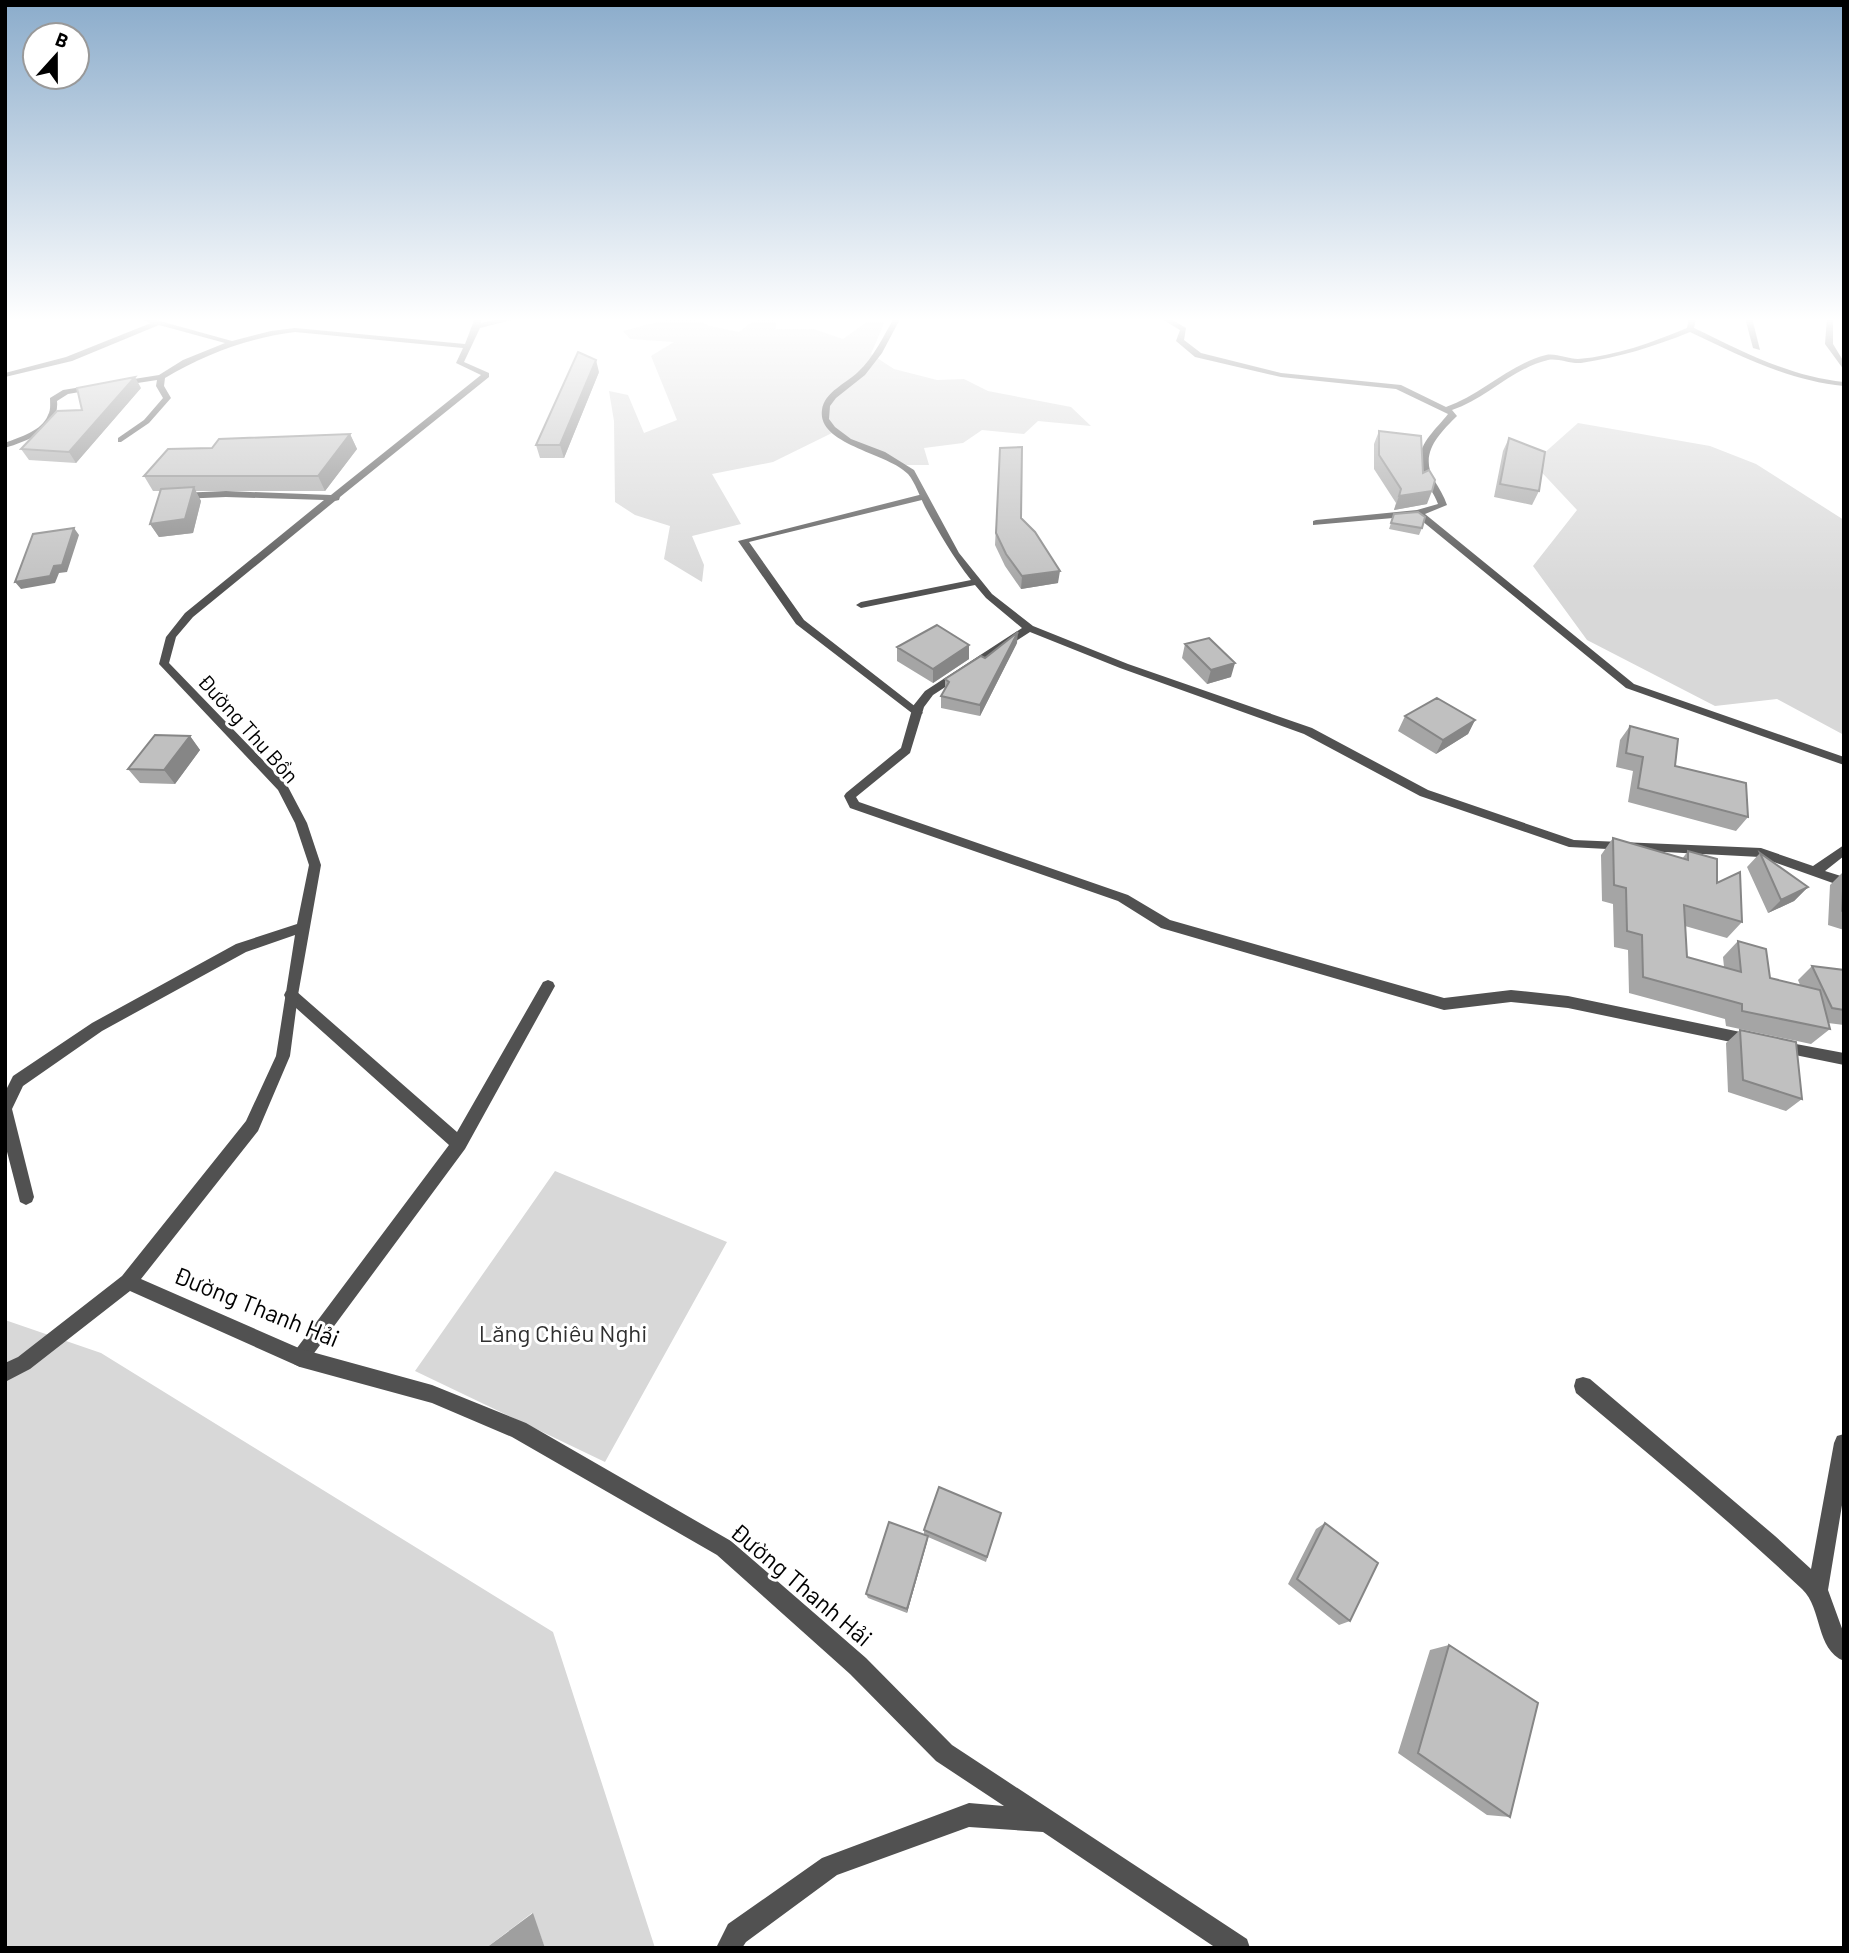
<svg xmlns="http://www.w3.org/2000/svg" width="1849" height="1953" font-family="Barlow,sans-serif">
	<rect width="100%" height="100%" fill="#fff"/>
	<path fill="#d8d8d8" d="M672,318H695L709,326L739,332L757,318H776V329H814L843,339L868,321H885L871,354L894,369L937,380L964,379L988,391L1071,407L1091,426L1038,421L1024,434L982,430L963,443L924,448L929,465H899L832,433L773,462L712,474L741,524L692,536L704,565L702,582L664,559L670,526L635,515L615,502L614,421L609,391L628,395L644,433L677,420L651,356L674,342L630,339L623,331Z
		M1578,423L1710,446L1756,464L1844,520V735L1777,699L1715,706L1587,640L1533,566L1577,510L1533,463Z
		M555,1171L727,1242L605,1462L415,1371Z
		M5,1320L101,1353L553,1632L655,1948H545L532,1913L486,1948H5Z"/>
	<path fill="#9f9f9f" d="M533,1913L545,1948H486Z"/>
	<g fill="none" stroke-linecap="round" stroke-linejoin="round">
		<path fill="#515151" fill-rule="evenodd" d="M5,318H10L5,321Z
			M1745,318H1752L1760,350L1753,348Z
			M923,494L927,497L926,499L749,542L804,620L921,711L923,713L917,717L796,624L738,541Z
			M548,980L553,982L555,986L465,1149L306,1364L300,1367L294,1364L291,1358L294,1352L449,1145L286,999L284,995L286,991H296L457,1132L543,982Z"/>
		<path fill="#515151" fill-rule="evenodd" d="M137,318H149L232,341L271,331L295,328L465,344L475,318H481V323L504,318H519L480,328L464,362L489,373V377L340,497L339,500L335,501L193,617L176,637L169,663L287,785L307,823L321,865L298,995L290,1056L258,1131L141,1279L301,1349L432,1385L526,1423L731,1541L866,1658L952,1745L1247,1939L1250,1948H1216L1043,1832L969,1827L837,1875L746,1942L742,1948H716L728,1924L822,1858L969,1803L1004,1806L936,1761L850,1674L717,1555L512,1437L432,1403L300,1367L130,1291L30,1369L5,1382V1363L18,1357L122,1276L246,1121L276,1056L295,935L246,952L102,1031L23,1086L12,1109L34,1197L32,1202L26,1205L20,1202L5,1144V1092L13,1076L92,1023L236,944L297,924L309,865L295,823L278,790L159,664L166,637L185,613L324,500L226,497L180,499L176,496L180,493L226,491L331,495L481,375L456,363L463,348L295,332C248,338 205,354 165,378L164,386L171,398L149,423L121,442H118V438L144,420L163,398L156,386L157,380L118,386L114,384L115,382L159,375L183,360L225,343L159,325L72,361L5,377V373L66,357L151,323Z
			M894,318L900,319L882,353L865,375L836,398L830,406L829,419L835,427L851,439L885,452L914,470L959,553L992,594L1033,626L1128,664L1312,728L1428,790L1574,840L1761,848L1813,866L1844,845V856L1825,871L1844,877V887L1760,857L1569,847L1420,796L1304,734L1120,668L1030,632L933,695L924,707L910,753L856,797L859,802L1128,895L1170,920L1444,998L1511,990L1568,996L1750,1034L1755,1036L1757,1040L1755,1044L1750,1046L1568,1008L1511,1002L1444,1010L1161,928L1118,901L850,808L844,796L846,793L901,748L913,706L925,691L1022,628L986,598L975,585L861,608L856,605L861,602L971,580C953,557 939,533 925,507C920,497 915,482 908,474C889,453 817,445 822,410C824,392 847,383 858,372C874,357 883,337 894,318Z
			M1160,318H1169L1186,328L1184,340L1201,353L1281,373L1401,385L1446,407C1481,395 1510,364 1546,355C1556,353 1568,359 1578,359C1616,356 1653,342 1687,328L1689,318H1696L1694,328C1742,351 1790,377 1844,382V386C1788,381 1739,355 1690,332C1653,347 1620,357 1581,363C1570,364 1558,358 1548,360C1513,368 1486,399 1452,410L1457,416C1439,434 1419,453 1434,480C1439,488 1444,496 1447,505L1425,514L1634,684L1844,757V765L1626,688L1416,516L1313,525V521L1316,520L1417,510L1438,504C1434,493 1426,484 1422,473C1412,448 1435,431 1448,414L1396,389L1281,377L1195,357L1176,341L1180,330Z
			M1827,318H1833V344L1844,362V370L1825,344Z
			M94,385L98,387L97,389L68,394L57,401C60,429 28,441 5,448V443C20,437 42,431 48,415C51,410 50,404 50,398L63,390Z
			M1780,1041L1844,1053V1065L1775,1051L1773,1047L1775,1043Z
			M1583,1377L1590,1379L1775,1536L1811,1569L1834,1443L1837,1436L1844,1434V1493L1828,1590L1844,1634V1661C1815,1649 1823,1609 1802,1589C1730,1521 1652,1457 1576,1393L1574,1386L1576,1379Z"/>
	</g>
	<path fill="#a5a5a5" d="M599,372L564,458H540L536,445Z
		M141,388L76,463L29,460L21,449L82,410Z
		M1379,431L1423,473L1427,504L1394,510L1396,503L1374,469V444Z
		M350,434L357,449L325,491H195L201,501L193,533L159,537L150,524L161,491H153L144,476L212,448Z
		M1509,438L1539,491L1532,505L1494,497L1503,451Z
		M1000,448L1021,518L1058,583L1021,589L1005,566L995,545Z
		M1394,514L1422,528L1419,535L1389,529Z
		M1017,643L980,716L941,708V696L945,690V679Z
		M1185,644L1231,677L1207,684L1182,658Z
		M897,647L969,659L933,683L897,661Z
		M1405,716L1475,720L1468,734L1436,754L1398,731Z
		M1630,726L1675,766L1748,817L1736,831L1628,802L1633,771L1616,767L1620,740Z
		M190,736L200,750L175,784L140,783L128,769Z
		M1613,838L1682,859L1688,851L1717,883L1742,922L1727,938L1685,926L1687,957L1724,967L1723,957L1738,941L1770,978L1800,985L1798,980L1812,966L1844,970V1025L1828,1023L1830,1029L1811,1044L1726,1026L1725,1019L1629,993L1628,950L1614,947L1613,904L1602,901L1601,855Z
		M1760,853L1808,887L1794,901L1768,913L1747,867Z
		M1844,871V930L1828,925L1830,885Z
		M1740,1030L1802,1099L1786,1111L1728,1092L1726,1043Z
		M1001,1513L986,1562L928,1537L927,1542L907,1613L868,1598L866,1594L924,1535V1530Z
		M1325,1523L1350,1621L1339,1625L1288,1584L1316,1529Z
		M1449,1645L1510,1817L1487,1815L1398,1753L1430,1650Z"/>
	<path fill="#868686" d="M596,360L599,372L564,458L560,445Z
		M135,377L141,388L76,463L69,452Z
		M350,434L357,449L325,491L318,476Z
		M194,487L201,501L193,533L159,537L150,524Z
		M1432,491L1427,504L1394,510L1399,496Z
		M74,528L79,535L67,572L59,573L55,583L21,589L15,582L54,566Z
		M1060,571L1058,583L1021,589L1022,576Z
		M1018,632L1017,643L980,716V705Z
		M969,645V659L933,683V669Z
		M1235,663L1231,677L1207,684L1211,670Z
		M1475,720L1468,734L1436,754L1443,740Z
		M190,736L200,750L175,784L164,770Z
		M1808,887L1794,901L1768,913L1781,900Z
		M928,1536L927,1542L907,1613V1609Z"/>
	<path fill="#c0c0c0" stroke="#868686" stroke-width="2" d="M578,352L596,360L560,445H536Z
		M135,377L69,452L21,449L57,411L82,410L77,388Z
		M1379,431L1421,436L1423,473L1429,470L1435,480L1432,491L1399,496L1401,489L1379,455Z
		M350,434L318,476H144L168,449L212,448L219,439Z
		M1509,438L1545,452L1539,491L1500,484Z
		M1022,447L1021,518L1035,532L1060,571L1022,576L1006,554L996,533L1000,448Z
		M194,487L185,519L150,524L161,489Z
		M1418,512L1425,517L1422,528L1391,523L1394,514Z
		M74,528L62,565L54,566L50,576L15,582L33,534Z
		M937,625L969,645L933,669L897,647Z
		M1018,632L980,705L941,696L949,682L945,679L981,656L985,658Z
		M1209,638L1235,663L1211,670L1185,644Z
		M1437,698L1475,720L1443,740L1405,716Z
		M1630,726L1678,739L1675,766L1746,783L1748,817L1638,788L1643,757L1626,753Z
		M155,735L190,736L164,770L128,769Z
		M1613,838L1688,860V851L1717,859V883L1740,872L1742,922L1684,905L1687,957L1741,972L1738,941L1766,949L1770,978L1820,990L1830,1029L1742,1011V1004L1643,977L1642,935L1627,931L1626,888L1614,885Z
		M1760,853L1808,887L1781,900Z
		M1844,871V912L1842,911Z
		M1812,966L1844,970V1010L1832,1008Z
		M1740,1030L1796,1042L1802,1099L1743,1080Z
		M939,1487L1001,1513L987,1557L924,1530Z
		M889,1522L928,1536L907,1609L866,1594Z
		M1325,1523L1378,1563L1350,1621L1297,1579Z
		M1449,1645L1538,1703L1510,1817L1418,1753Z"/>
	<linearGradient id="sky" x2="0" y2="1"><stop stop-color="#8baccb"/><stop offset="0.54" stop-color="#fff"/><stop offset="1" stop-color="#fff" stop-opacity="0"/></linearGradient>
	<rect width="1849" height="592" fill="url(#sky)"/>
	<g text-anchor="middle" dominant-baseline="central" stroke-width="6" stroke-linejoin="round" paint-order="stroke">
		<g font-size="21" fill="#000" stroke="#fff">
			<text transform="translate(249 728) rotate(48)">Đường Thu Bồn</text>
		</g>
		<g font-size="24" fill="#000" stroke="#fff">
			<text transform="translate(257 1306) rotate(22)">Đường Thanh Hải</text>
			<text transform="translate(802 1584) rotate(40)">Đường Thanh Hải</text>
		</g>
		<g font-size="24" fill="#2f2f2f" stroke="#fff">
			<text x="563" y="1332">Lăng Chiêu Nghi</text>
		</g>
	</g>
	<rect width="1849" height="1953" fill="none" stroke="#000000" stroke-width="14"/>
	<g transform="translate(56 56) rotate(21)"><circle r="33" fill="#ffffff" stroke="#999999" stroke-width="2"/>
	<path d="M0-5L12 26L0 18L-12 26Z" fill="#000000"/>
	<text y="-10" font-size="19" font-weight="bold" text-anchor="middle" fill="#000000">B</text>
	</g>
</svg>
